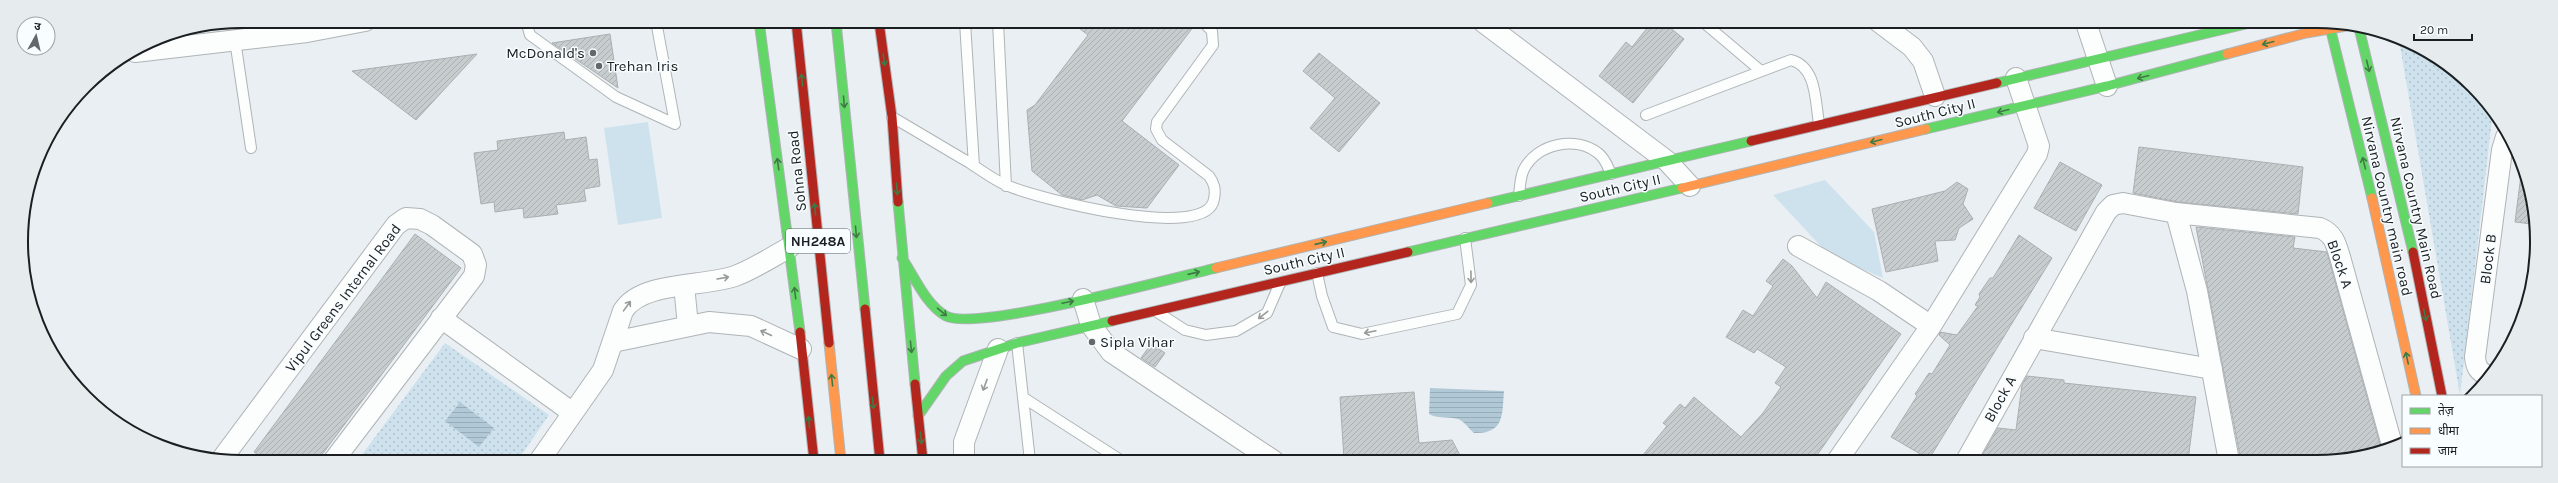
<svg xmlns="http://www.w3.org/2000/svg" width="2558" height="483" font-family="Karla,'Noto Sans Devanagari',sans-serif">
	<defs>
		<pattern id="park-dots" width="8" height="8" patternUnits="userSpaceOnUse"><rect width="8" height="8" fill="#cee2ee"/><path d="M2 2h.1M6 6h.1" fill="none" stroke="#b0c1cc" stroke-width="1.8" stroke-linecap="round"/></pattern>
		<pattern id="water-rules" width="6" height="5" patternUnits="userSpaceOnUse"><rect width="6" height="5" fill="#b1c9d7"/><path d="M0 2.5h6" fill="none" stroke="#98acb8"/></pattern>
		<pattern id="building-hatch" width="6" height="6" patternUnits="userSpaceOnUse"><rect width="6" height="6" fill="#c7cccf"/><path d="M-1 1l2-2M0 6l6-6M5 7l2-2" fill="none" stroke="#aaafb1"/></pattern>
	</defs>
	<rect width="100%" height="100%" fill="#e9eff3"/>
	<path fill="url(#park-dots)" d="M2408,44L2427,50L2493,111L2460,395L2400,46Z
		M445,343L549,415L518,460H358Z"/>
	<path fill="#cee2ee" d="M648,122L662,218L618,225L604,128Z
		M1825,180L1874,232L1883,278L1829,255L1773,195Z"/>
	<path fill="url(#water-rules)" d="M1430,388L1504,391C1502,414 1505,434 1474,433C1469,429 1464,421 1458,419C1448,416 1437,419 1429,414Z
		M460,402L494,428L479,447L445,421Z"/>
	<path fill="url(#building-hatch)" stroke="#aaafb2" d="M1071,22H1197L1122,121L1179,165L1147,208L1116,206L1097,195L1082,200L1062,195L1032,171L1027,110L1035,105L1088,35Z
		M1652,22H1663L1684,39L1633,103L1599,76L1626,42L1632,47Z
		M610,34L618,88L552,43Z
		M1319,53L1380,103L1339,152L1310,128L1335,98L1303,71Z
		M477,54L416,120L352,71Z
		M564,132L565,140L586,137L589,160L597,159L600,186L584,189L586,201L556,205L558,214L524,218L523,208L495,212L494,202L481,204L474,153L498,150L497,141Z
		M2139,147L2303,167L2298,214L2178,202L2133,193Z
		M2060,162L2102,185L2076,231L2034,208Z
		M2521,175H2525L2529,184L2532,224L2515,222Z
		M1957,182L1968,189L1963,204L1973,219L1959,228L1955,240L1935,241L1938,261L1886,272L1872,209L1945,191Z
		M2196,227L2295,237L2293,248L2327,252L2381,448L2331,462L2241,461Z
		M415,234L461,268L318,460H266L254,452Z
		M2019,235L2052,258L1929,459L1891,437L1917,396L1915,394L1929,373L1932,374L1950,345L1939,335L1940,332L1957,335L1978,306L1975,305L1980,297L1979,294L1990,278H1993Z
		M1783,259L1792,266L1817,298L1826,282L1901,334L1813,461H1638L1667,426L1663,423L1680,404L1685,408L1694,397L1741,437L1763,413L1781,387L1775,383L1786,367L1757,349L1754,353L1726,337L1743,310L1753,316L1773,286L1766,281Z
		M1151,344L1165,353L1155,367L1141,358Z
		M2027,376L2064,380V383L2196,397L2188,461H1982L1983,454L1998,428L2016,430L2022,385Z
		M1414,392L1419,443L1452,440L1463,461L1344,459L1340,397Z"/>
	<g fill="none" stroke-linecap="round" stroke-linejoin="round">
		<defs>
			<path id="lane" d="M298,21L307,32
				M526,21L530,35L616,97L675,124L656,21
				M965,22L974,166
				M998,22L1006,186
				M1703,22L1761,71
				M235,40L251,148
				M1646,115L1791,60C1817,67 1815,101 1819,123
				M892,117C918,132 944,148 970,163C982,171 994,180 1006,185C1035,198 1208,243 1214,199C1216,189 1214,183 1209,176L1162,140L1156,129L1157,122L1213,45L1212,31L1203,22
				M1519,196C1520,187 1520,177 1524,169C1538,143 1576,136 1598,153C1605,158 1608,167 1611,174
				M1317,273L1322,296L1333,327L1362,334L1457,314L1471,285L1465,238
				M1157,312L1185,330L1206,335L1236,331L1267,313L1280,283
				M1017,343L1030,461
				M1024,398L1122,461"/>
			<path id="street" d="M1483,22L1667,161L1690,186
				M1879,22L1912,47L1923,61L1935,96
				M2086,23L2107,86
				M135,52L307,32L365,21
				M2176,213L2197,291L2229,461
				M1798,246L1879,291L1931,326L2037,154L2039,146L2016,78
				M684,285L688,326
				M1083,299L1091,325L1111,352L1274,461
				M441,318L573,413
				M2034,338L2212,369
				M613,342L709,322L751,326L801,349
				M2488,376C2478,371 2476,367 2475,357L2502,150L2506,137
				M221,460L396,225L406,218L420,219L432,225L472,254L476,265L474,276L334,460
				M540,460L603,370L623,311C641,281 704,287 735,276C754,269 772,257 790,247
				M964,461V442L998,349
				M1837,461L1931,326
				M1966,461L2106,212L2113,205L2123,203L2176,213L2320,228C2334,234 2336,244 2340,257L2392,445"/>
			<path id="fast" d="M759,21L800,332
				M836,22L865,309
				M2329,23L2372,198
				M2359,28L2413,252
				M1997,83L2250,23
				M1926,129L2107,86L2227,54
				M898,202L915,384
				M1488,203L1751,141
				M1408,252L1682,188
				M902,258C914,276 926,305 946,316C975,332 1173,278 1216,268
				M918,416L946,376L963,361L1017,343L1112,321"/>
			<path id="slow" d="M2227,54L2306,33L2352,25
				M1682,188L1926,129
				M2372,198L2416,396
				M1216,268L1488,203
				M829,343L841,461"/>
			<path id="jam" d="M796,21L829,343
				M879,22L892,117L898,202
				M1751,141L1997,83
				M2413,252L2442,396
				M865,309L880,461
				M1112,321L1408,252
				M800,332L814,461
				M915,384L923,461"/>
		</defs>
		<use href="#lane" stroke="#afb4b6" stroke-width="12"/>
		<use href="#street" stroke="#afb4b6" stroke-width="22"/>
		<use href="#fast" stroke="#afb4b6" stroke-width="11"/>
		<use href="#slow" stroke="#afb4b6" stroke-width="11"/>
		<use href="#jam" stroke="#afb4b6" stroke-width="11"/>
		<use href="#lane" stroke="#fcfdfd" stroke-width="10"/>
		<use href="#street" stroke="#fcfdfd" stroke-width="20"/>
		<use href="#fast" stroke="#63d668" stroke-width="9"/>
		<use href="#slow" stroke="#ff974d" stroke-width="9"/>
		<use href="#jam" stroke="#b3261e" stroke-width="9"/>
	</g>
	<defs><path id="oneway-shaft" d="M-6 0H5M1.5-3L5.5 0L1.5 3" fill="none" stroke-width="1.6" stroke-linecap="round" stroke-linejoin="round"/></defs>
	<g stroke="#3f7a44">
		<use href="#oneway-shaft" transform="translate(2268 43) rotate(165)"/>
		<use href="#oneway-shaft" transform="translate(884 60) rotate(82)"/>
		<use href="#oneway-shaft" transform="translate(2368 66) rotate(76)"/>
		<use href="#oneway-shaft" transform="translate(2143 77) rotate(165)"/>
		<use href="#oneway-shaft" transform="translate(802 80) rotate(-96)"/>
		<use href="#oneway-shaft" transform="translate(844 102) rotate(85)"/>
		<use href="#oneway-shaft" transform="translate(2003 111) rotate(166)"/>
		<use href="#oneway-shaft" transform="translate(1876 141) rotate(166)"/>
		<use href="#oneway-shaft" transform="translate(2364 163) rotate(-104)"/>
		<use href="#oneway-shaft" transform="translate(778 164) rotate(-98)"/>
		<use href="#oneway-shaft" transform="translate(897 189) rotate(86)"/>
		<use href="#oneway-shaft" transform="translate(815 209) rotate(-96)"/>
		<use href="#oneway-shaft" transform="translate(856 232) rotate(85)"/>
		<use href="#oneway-shaft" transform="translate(1321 243) rotate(-13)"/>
		<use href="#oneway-shaft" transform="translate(1194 273) rotate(-13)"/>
		<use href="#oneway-shaft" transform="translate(795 293) rotate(-97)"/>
		<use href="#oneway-shaft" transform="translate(1068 302) rotate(-12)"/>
		<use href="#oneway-shaft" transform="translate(942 312) rotate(40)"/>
		<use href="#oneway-shaft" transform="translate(2425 315) rotate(78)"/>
		<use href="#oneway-shaft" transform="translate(911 347) rotate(84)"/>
		<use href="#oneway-shaft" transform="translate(2407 358) rotate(-102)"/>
		<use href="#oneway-shaft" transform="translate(832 380) rotate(-96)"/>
		<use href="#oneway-shaft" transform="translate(873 403) rotate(83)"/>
		<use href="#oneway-shaft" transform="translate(809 422) rotate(-96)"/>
		<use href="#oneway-shaft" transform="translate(921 438) rotate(84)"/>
	</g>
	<g stroke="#97999a">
		<use href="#oneway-shaft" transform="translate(1471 277) rotate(89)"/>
		<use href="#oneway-shaft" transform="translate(723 278) rotate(-10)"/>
		<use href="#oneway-shaft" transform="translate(627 306) rotate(-54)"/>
		<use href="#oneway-shaft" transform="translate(1263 315) rotate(142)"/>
		<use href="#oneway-shaft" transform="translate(1370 332) rotate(168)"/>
		<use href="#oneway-shaft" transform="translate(766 333) rotate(-156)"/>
		<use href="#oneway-shaft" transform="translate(985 385) rotate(110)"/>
	</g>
	<g fill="#63686a" stroke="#f8fdff" stroke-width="1.5">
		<circle cx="593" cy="53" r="4"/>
		<circle cx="599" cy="66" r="4"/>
		<circle cx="1092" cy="342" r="4"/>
	</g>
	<g text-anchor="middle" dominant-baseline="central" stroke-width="3" stroke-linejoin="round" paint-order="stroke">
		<rect fill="#f8fdff" stroke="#5d6264" stroke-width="1" x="786" y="229" width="64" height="24" rx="3"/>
		<g font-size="14" font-weight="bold" fill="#1b1f21">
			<text x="818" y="241">NH248A</text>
		</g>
		<g font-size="15" fill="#1b1f21" stroke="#f8fdff" text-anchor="start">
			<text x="585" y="53" text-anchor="end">McDonald's</text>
			<text x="607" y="66">Trehan Iris</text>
			<text x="1100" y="342">Sipla Vihar</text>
		</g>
		<g font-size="15" fill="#1b1f21" stroke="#f8fdff">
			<text transform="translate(1935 113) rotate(-14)">South City II</text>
			<text transform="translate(797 171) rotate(-96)">Sohna Road</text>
			<text transform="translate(1620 188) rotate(-13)">South City II</text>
			<text transform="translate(2387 206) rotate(77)">Nirvana Country main road</text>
			<text transform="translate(2416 208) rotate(77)">Nirvana Country Main Road</text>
			<text transform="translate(2488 259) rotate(-83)">Block B</text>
			<text transform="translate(1304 261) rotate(-13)">South City II</text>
			<text transform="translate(2340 264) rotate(71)">Block A</text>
			<text transform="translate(343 298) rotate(-53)">Vipul Greens Internal Road</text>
			<text transform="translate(2000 399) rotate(-61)">Block A</text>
		</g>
	</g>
	<path d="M0 0H2558V483H0ZM241 28H2317A213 213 0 0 1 2530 241V242A213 213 0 0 1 2317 455H241A213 213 0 0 1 28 242V241A213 213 0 0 1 241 28Z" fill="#e6ebed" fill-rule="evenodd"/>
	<path fill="none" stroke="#1b1f21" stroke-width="2" d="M241 28H2317A213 213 0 0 1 2530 241V242A213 213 0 0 1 2317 455H241A213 213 0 0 1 28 242V241A213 213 0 0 1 241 28Z"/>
	<rect x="2402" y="395" width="140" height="72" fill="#f8fdff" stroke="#a0a4a6"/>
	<rect x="2410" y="408" width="20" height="6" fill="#63d668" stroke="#a0a4a6"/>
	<text x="2438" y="415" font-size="12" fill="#1b1f21">तेज़</text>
	<rect x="2410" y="428" width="20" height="6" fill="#ff974d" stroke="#a0a4a6"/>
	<text x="2438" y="435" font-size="12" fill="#1b1f21">धीमा</text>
	<rect x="2410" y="448" width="20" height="6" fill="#b3261e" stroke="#a0a4a6"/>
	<text x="2438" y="455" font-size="12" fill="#1b1f21">जाम</text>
	<g transform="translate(36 36) rotate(8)"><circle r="19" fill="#f8fdff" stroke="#a0a4a6"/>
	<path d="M0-3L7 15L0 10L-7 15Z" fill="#63686a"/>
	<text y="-6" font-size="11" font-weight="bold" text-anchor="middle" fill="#1b1f21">उ</text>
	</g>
	<path d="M2414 34v6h58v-6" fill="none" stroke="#1b1f21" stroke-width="2"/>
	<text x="2420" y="34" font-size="12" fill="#1b1f21" stroke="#f8fdff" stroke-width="3" paint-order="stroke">20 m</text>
</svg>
